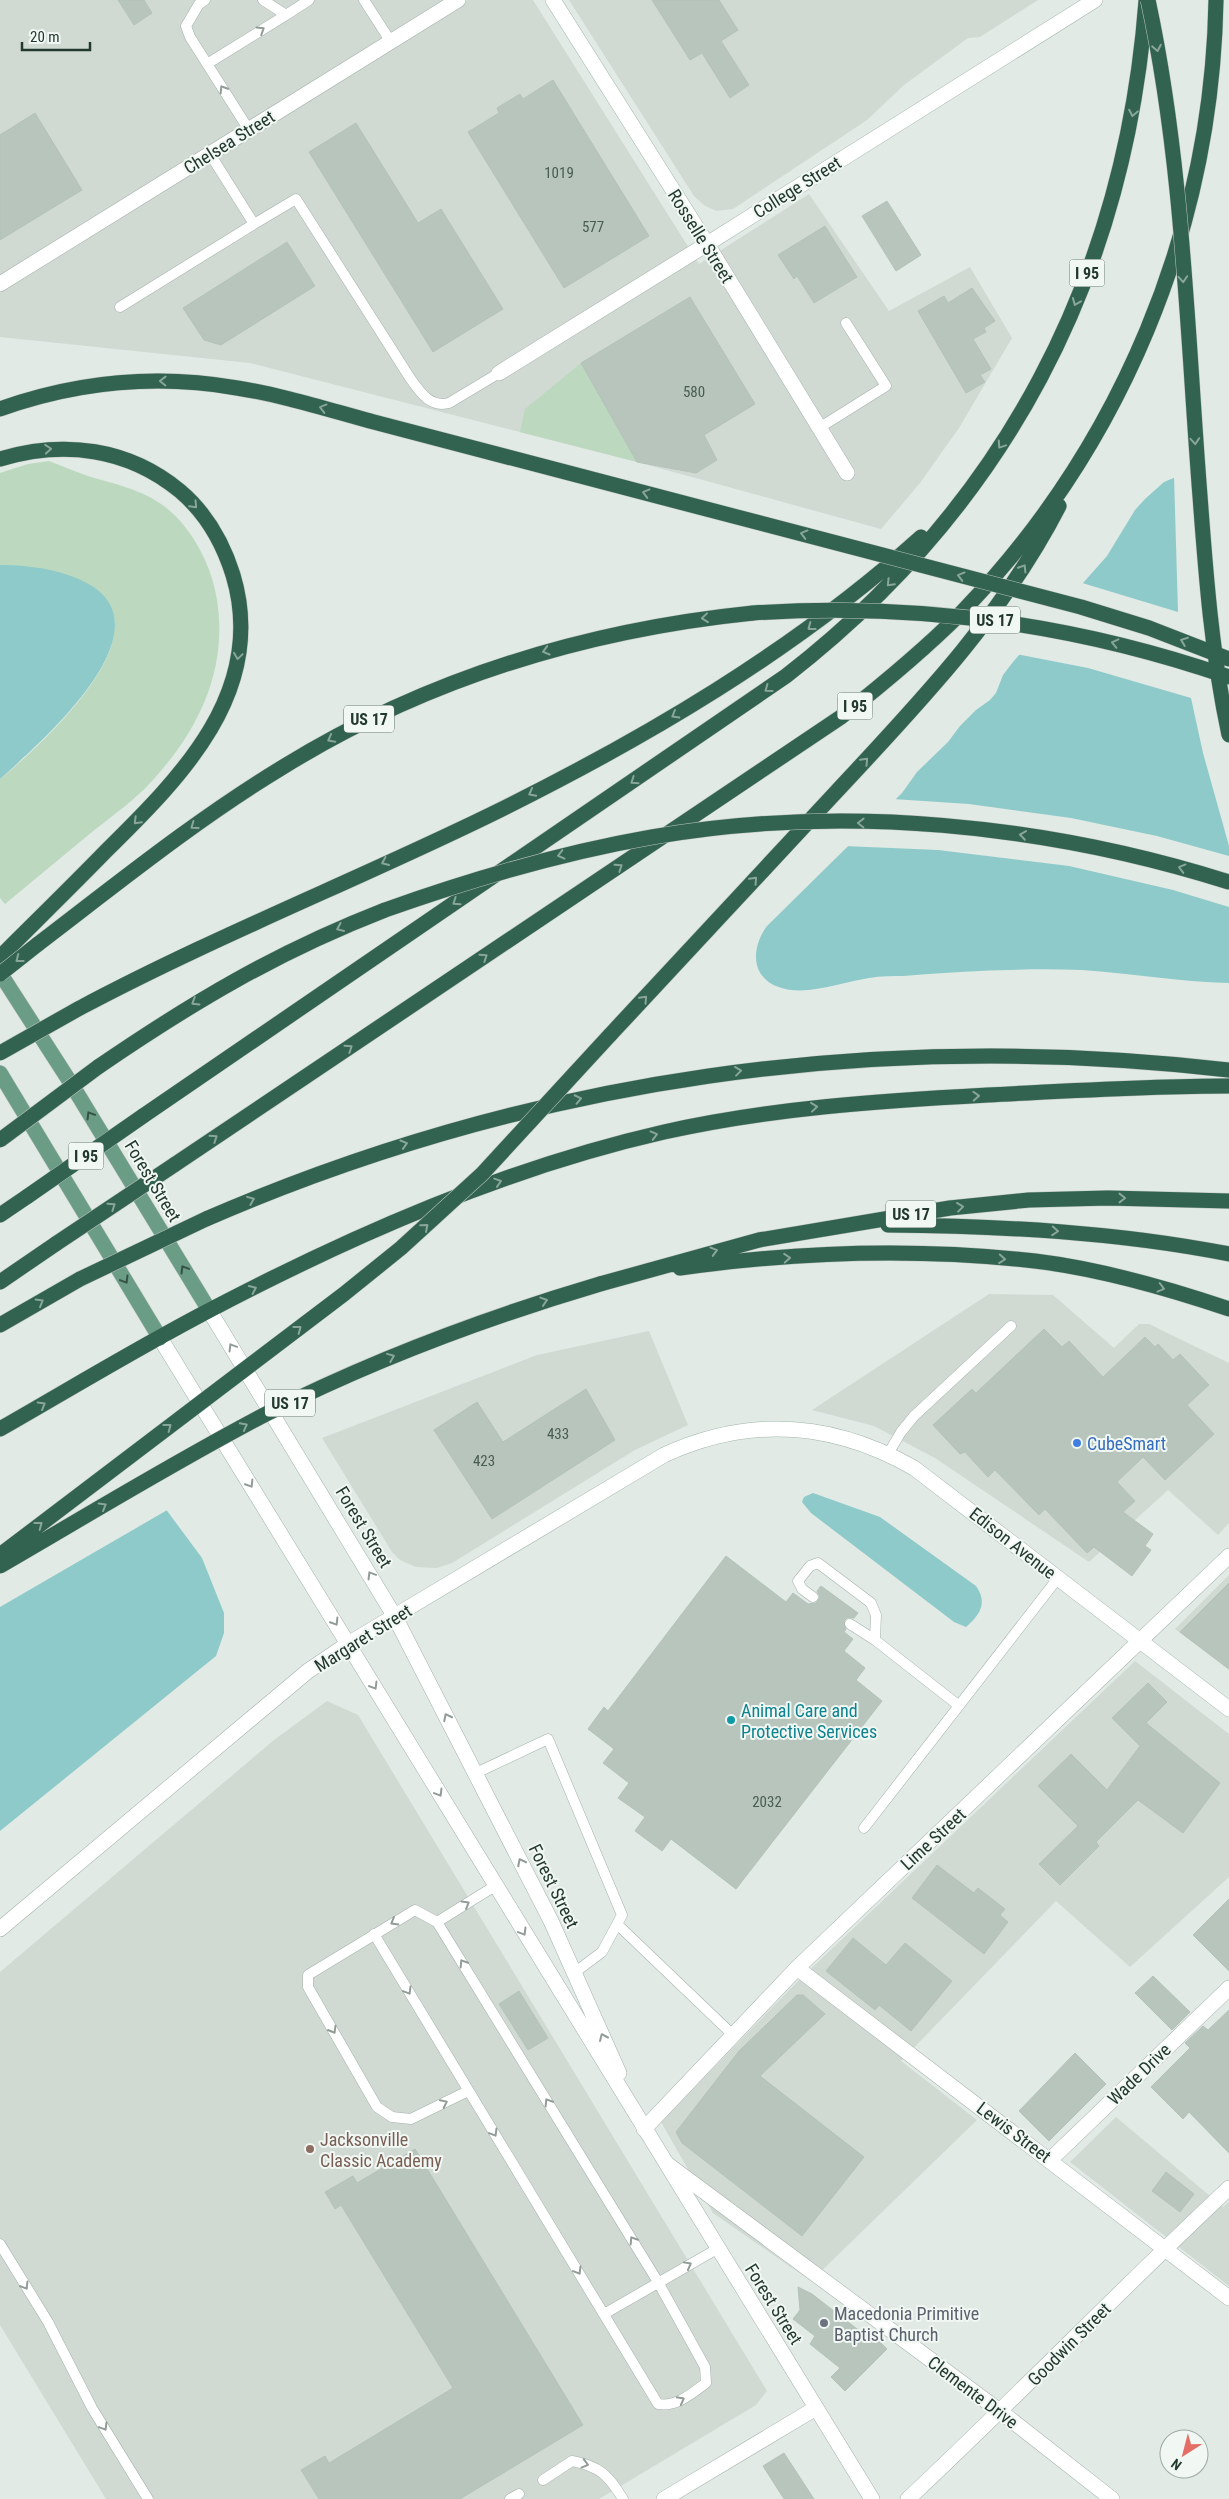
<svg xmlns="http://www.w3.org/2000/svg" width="1229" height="2499" font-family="'Roboto Condensed',sans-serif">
	<rect width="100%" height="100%" fill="#e1eae5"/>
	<path fill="#d0dad3" d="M0,0H533L699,264L809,194L889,311L970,267L1012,338L959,428L920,483L881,529L637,462L250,363L0,337Z
		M569,0H1038L980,37L968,38L904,85L867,120L733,209L717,211L705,206L694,196Z
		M989,1294L1053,1295L1114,1348L1139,1324H1149L1229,1363V1523L1218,1535L1168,1490L1089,1562L935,1458L874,1426L812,1410Z
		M649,1331L688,1425L635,1450L452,1563L437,1568L416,1567L400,1560L392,1552L322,1438L537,1355Z
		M1229,1575V1670L1175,1629Z
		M1135,1661L1229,1734V1877L1130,1967L1056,1901L901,2061L977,2120L811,2281L713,2213L661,2122L798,1981Z
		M327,1701L358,1715L767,2391L756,2405L599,2499H106L0,2325V1972L274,1740Z
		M1116,2117L1223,2207L1229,2202V2286L1070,2162Z"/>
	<path fill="#bcd9bf" d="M581,363L637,462L520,432L525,409Z
		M49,461C62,466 74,471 88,476C114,484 141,489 164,506C192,527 212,566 217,600C228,669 199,730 152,781C135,800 112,816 92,832C63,856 34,880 5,904L0,898V779C36,750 104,685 113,639C114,633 114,626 115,620L8,565H0V473L28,464Z"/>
	<path fill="#8ecac9" d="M1176,477L1229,507V983C1179,982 1131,973 1082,970C1022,968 963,971 903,976C892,976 881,976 869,978C841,982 804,998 776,986C750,975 752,946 767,926L902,793L917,772L948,742L960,726L976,710L990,700L996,693L1003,675L1013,662L1107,556L1135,510L1145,499L1164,482Z
		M0,565C30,565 66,570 92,586C167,634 37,746 0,779Z
		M813,1493L880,1517L976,1586C988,1603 980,1615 966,1627L954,1622L811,1513L802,1502L804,1497Z
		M165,1508L202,1558L224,1613V1633L216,1656L0,1831V1560Z"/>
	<path fill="#e1eae5" d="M1188,474L1202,478L1215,487L1229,502V846L1203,753L1191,698L1088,668L1016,654L1079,582L1178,612L1174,476Z
		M893,799L969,804L1071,818L1157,836L1229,856V907L1173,890L1069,866L938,850L844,846Z
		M120,1490L145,1495L169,1509L0,1607V1557L98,1499Z"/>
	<path fill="#b7c5bd" stroke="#b4c3ba" d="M118,0H144L152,13L134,25Z
		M652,0H719L738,30L721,41L749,85L730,98L702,53L690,60Z
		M553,80L649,236L564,288L468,132L499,113L497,108L520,94L523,99Z
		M35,113L82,190L0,240V135Z
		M356,123L418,223L441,209L503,309L433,352L309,152Z
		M887,201L921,255L896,271L862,216Z
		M825,226L857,277L814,303L797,276L794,279L778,255Z
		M287,242L315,286L221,345L204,340L183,308Z
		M972,288L995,321L984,328L986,332L973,339L991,369L980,375L985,382L966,393L918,311L944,296L948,303Z
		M690,297L755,404L704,435L717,460L696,473L637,462L581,363Z
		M1044,1329L1062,1347L1069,1341L1103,1377L1145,1337L1155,1347L1158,1344L1173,1360L1180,1354L1209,1385L1187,1405L1214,1434L1165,1480L1143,1457L1117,1482L1135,1501L1123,1512L1153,1534L1145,1546L1151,1550L1132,1576L1094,1547L1087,1553L1045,1509L1039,1515L995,1470L988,1477L965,1452L960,1454L933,1425L972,1389L976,1393Z
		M586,1389L615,1440L492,1519L434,1430L477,1402L503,1442Z
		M726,1556L786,1602L793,1593L808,1604L816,1603L820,1597L817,1591L821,1586L858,1613L854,1618H847L844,1621L846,1629L844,1632L853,1639L844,1651L865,1668L856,1680L882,1701L736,1889L671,1839L662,1851L635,1831L645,1817L618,1798L629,1783L603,1763L614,1749L588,1729L604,1707L608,1711Z
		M1229,1583V1669L1180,1632Z
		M1148,1683L1167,1702L1146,1723L1220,1783L1183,1833L1138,1800L1096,1842L1099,1846L1060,1885L1039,1864L1078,1826L1038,1786L1071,1754L1107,1790L1140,1746L1112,1718Z
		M937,1865L974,1893L978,1888L1005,1909L1000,1915L1008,1922L984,1954L912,1898Z
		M1229,1899V1971L1193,1935Z
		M853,1938L886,1965L905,1943L952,1981L911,2031L879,2005L875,2010L826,1971Z
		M1153,1976L1190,2012L1172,2030L1135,1993Z
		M519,1991L548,2038L528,2050L499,2004Z
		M797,1995H803L825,2014L760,2076L864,2157L802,2236L682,2143L676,2132L739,2051Z
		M1229,2010V2153L1189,2112L1183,2119L1151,2087L1190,2048L1185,2043L1203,2026L1208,2030Z
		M1075,2053L1106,2084L1049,2141L1019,2111Z
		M415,2149L583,2425L460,2499H319L301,2470L325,2456L329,2463L453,2388L341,2205L335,2209L325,2192L353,2176L357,2183Z
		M1166,2172L1194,2194L1180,2212L1152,2191Z
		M798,2287L812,2294L870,2339L873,2335L887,2349L845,2391L831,2377L840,2368L810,2344L815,2336L793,2319L800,2310Z
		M784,2453L814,2499H784L763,2466Z"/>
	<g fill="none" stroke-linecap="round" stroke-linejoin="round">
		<defs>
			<path id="service" d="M205,0L199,4L186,26L190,37L249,130
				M263,0L286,15L309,0
				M364,0L391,42
				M207,64L286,15
				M210,154L254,224L296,199L410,378C420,392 430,408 449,403L499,373
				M120,307L254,224
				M819,428L886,386L846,323
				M888,1454L901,1432L914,1416L1011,1326
				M813,1597L802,1589L798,1581L810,1566L818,1563L871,1603L876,1615L875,1640L958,1705
				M850,1624L875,1640
				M476,1773L548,1739L622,1915L602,1952L574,1973
				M864,1828L1058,1578
				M437,1922L495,1886
				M617,1924L733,2035
				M374,1934L658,2404C677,2407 691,2394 706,2383L705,2367L658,2282L437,1922L415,1910L308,1975V1987L377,2107L392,2117L411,2119L468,2091
				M0,2244L48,2322L92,2408L148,2499
				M604,2314L717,2249
				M543,2480L572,2461C600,2466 609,2476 623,2499
				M510,2499L519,2494"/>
			<path id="minor" d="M0,284L458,0
				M499,373L707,244L847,473
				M0,1929L308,1671L348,1644
				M797,1968L1229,2298
				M644,2129L797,1968L1229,1556
				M1050,2160L1229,1988
				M667,2164L1001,2412L1112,2499
				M664,2499L816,2408
				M908,2499C1017,2397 1120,2290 1229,2188"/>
			<path id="tertiary" d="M395,1617L551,1921L619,2073
				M348,1644L872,2499"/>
			<path id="secondary" d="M553,0L707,244L1095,0
				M209,1310L395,1617
				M160,1338L348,1644L664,1455C749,1416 832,1421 914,1468L1229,1709"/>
			<path id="primary" d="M0,973L72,1085L209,1310
				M0,1073L160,1338"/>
			<path id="motorway" d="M0,409C76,382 157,374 237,388C282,395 326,409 370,421
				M0,459C64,440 128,448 180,491C206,513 223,543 233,575C268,691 181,777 106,851C71,887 35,922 0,957
				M38,944C118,883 197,819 283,767C426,679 587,630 753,613
				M78,1009C213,937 355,881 492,814C646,738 794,651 921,537
				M610,1035C686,954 761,872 837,791C920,702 1003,615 1059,506
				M98,1067C193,1002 277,952 385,910
				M143,1116L786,676C1005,506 1125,277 1146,1
				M174,1165L841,717C883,684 924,650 962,612C1121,447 1212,229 1216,0
				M0,1215L28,1196
				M206,1219C531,1078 877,1029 1229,1070
				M888,1225C1002,1226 1117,1232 1229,1254
				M680,1268C796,1252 918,1248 1035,1261C1101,1269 1167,1288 1229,1309
				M0,1282L57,1243
				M600,1284L759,1240L950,1208L1029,1200L1108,1198L1229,1201
				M0,1325L80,1279
				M0,1429C70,1389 139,1347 210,1310C353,1235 506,1168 664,1132C771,1108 879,1101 988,1095C1068,1091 1148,1086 1229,1086"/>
		</defs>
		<use href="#service" stroke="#a4b1ab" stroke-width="11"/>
		<use href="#minor" stroke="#a4b1ab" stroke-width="16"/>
		<use href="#tertiary" stroke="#a4b1ab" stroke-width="16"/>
		<use href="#secondary" stroke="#a1b5aa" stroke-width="16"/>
		<use href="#primary" stroke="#bdc4c1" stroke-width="16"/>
		<use href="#motorway" stroke="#bdc4c1" stroke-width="16"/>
		<use href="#service" stroke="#fff" stroke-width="10"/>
		<use href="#minor" stroke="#fff" stroke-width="15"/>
		<use href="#tertiary" stroke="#fff" stroke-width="15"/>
		<use href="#secondary" stroke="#fff" stroke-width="15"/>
		<use href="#primary" stroke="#6a9c86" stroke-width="15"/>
		<use href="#motorway" stroke="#326350" stroke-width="15"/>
		<defs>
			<path id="motorway-bridge" d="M1148,0C1183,162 1187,331 1200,496C1206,577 1212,656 1229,735
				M370,421L1081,607L1149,628L1229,659
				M753,613C916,602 1075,624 1229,677
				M385,910C472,879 560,853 652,837C842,804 1045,824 1229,882
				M0,974L38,944
				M0,1053L78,1009
				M0,1140L98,1067
				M28,1196L143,1116
				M57,1243L174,1165
				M80,1279L206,1219
				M0,1555L344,1294L401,1248L482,1174L610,1035
				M0,1566C88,1515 176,1461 266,1414C373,1360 485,1318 600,1284"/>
		</defs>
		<use href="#motorway-bridge" stroke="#bdc4c1" stroke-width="16" stroke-linecap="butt"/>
		<use href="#motorway-bridge" stroke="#326350" stroke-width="15"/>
	</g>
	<defs><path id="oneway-chevron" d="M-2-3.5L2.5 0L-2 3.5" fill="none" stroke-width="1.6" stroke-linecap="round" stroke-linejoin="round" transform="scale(1.25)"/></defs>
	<g stroke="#919c97">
		<use href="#oneway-chevron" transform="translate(261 30) rotate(-32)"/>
		<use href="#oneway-chevron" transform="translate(223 89) rotate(-122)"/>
		<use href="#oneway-chevron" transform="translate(232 1347) rotate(-121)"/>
		<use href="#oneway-chevron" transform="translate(250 1484) rotate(58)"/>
		<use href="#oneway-chevron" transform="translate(371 1575) rotate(-121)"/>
		<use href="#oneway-chevron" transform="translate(335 1622) rotate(58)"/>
		<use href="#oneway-chevron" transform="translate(374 1686) rotate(59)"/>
		<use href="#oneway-chevron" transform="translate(447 1717) rotate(-117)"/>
		<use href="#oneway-chevron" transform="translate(439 1793) rotate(59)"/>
		<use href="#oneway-chevron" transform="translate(521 1862) rotate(-117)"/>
		<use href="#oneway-chevron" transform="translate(466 1904) rotate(-31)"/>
		<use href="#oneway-chevron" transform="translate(394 1922) rotate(150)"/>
		<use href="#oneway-chevron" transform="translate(523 1932) rotate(59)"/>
		<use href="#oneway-chevron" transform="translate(463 1963) rotate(-122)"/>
		<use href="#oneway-chevron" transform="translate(408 1991) rotate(59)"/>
		<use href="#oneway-chevron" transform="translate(333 2030) rotate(60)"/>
		<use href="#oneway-chevron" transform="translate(603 2037) rotate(-114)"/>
		<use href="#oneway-chevron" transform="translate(548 2102) rotate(-122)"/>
		<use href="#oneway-chevron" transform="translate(444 2103) rotate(-26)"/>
		<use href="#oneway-chevron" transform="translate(494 2133) rotate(59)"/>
		<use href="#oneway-chevron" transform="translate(633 2240) rotate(-122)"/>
		<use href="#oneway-chevron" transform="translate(688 2265) rotate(-29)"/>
		<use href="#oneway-chevron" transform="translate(578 2271) rotate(59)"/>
		<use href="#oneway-chevron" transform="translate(25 2286) rotate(59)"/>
		<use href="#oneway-chevron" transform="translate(681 2400) rotate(-28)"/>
		<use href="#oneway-chevron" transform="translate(104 2427) rotate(59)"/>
		<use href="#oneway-chevron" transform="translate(585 2464) rotate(15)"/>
	</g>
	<g stroke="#88a699">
		<use href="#oneway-chevron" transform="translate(1157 48) rotate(79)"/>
		<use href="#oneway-chevron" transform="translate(1133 113) rotate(101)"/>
		<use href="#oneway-chevron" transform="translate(1183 279) rotate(86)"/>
		<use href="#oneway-chevron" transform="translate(1076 302) rotate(112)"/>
		<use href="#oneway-chevron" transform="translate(163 381) rotate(-179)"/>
		<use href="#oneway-chevron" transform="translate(323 408) rotate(-165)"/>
		<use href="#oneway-chevron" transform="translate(1195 441) rotate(86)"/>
		<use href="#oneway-chevron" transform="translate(1001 445) rotate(124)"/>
		<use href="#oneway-chevron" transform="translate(48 449) rotate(-5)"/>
		<use href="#oneway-chevron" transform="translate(646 493) rotate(-165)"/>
		<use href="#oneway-chevron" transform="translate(194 505) rotate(47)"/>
		<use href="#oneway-chevron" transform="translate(804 534) rotate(-165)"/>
		<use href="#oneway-chevron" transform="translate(1023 568) rotate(-58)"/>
		<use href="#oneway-chevron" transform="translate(961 576) rotate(-165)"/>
		<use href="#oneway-chevron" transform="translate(890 583) rotate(134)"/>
		<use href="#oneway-chevron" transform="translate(705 618) rotate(174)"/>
		<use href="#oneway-chevron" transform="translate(811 627) rotate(143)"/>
		<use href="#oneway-chevron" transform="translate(1184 641) rotate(-159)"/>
		<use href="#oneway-chevron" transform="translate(1115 643) rotate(-167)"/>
		<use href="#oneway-chevron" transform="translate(546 651) rotate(164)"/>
		<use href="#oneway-chevron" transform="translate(238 656) rotate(98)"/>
		<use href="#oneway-chevron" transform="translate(768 689) rotate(144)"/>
		<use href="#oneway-chevron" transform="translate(675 715) rotate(150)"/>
		<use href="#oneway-chevron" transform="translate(331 739) rotate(152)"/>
		<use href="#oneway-chevron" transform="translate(865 761) rotate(-47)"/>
		<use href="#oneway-chevron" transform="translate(634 781) rotate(146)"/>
		<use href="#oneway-chevron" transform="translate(532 793) rotate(152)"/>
		<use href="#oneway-chevron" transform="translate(137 821) rotate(135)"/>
		<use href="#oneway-chevron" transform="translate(861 823) rotate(-179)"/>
		<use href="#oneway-chevron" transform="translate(194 826) rotate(144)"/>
		<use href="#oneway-chevron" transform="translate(1023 835) rotate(-172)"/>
		<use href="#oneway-chevron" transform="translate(561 855) rotate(166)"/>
		<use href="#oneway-chevron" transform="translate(385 862) rotate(156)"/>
		<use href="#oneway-chevron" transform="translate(619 867) rotate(-34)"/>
		<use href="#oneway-chevron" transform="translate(1182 868) rotate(-165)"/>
		<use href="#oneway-chevron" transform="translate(754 880) rotate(-47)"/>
		<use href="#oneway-chevron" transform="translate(456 902) rotate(146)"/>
		<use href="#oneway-chevron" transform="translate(340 928) rotate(156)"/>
		<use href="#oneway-chevron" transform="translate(484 957) rotate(-34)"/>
		<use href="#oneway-chevron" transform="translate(19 959) rotate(142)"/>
		<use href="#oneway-chevron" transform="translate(644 999) rotate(-47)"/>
		<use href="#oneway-chevron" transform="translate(195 1002) rotate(148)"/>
		<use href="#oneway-chevron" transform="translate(349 1048) rotate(-34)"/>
		<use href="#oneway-chevron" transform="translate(738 1071) rotate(-7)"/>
		<use href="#oneway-chevron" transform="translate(976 1096) rotate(-3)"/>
		<use href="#oneway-chevron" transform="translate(578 1099) rotate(-12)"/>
		<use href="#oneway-chevron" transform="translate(814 1107) rotate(-6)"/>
		<use href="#oneway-chevron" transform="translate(654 1135) rotate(-15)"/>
		<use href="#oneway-chevron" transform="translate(214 1138) rotate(-34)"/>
		<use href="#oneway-chevron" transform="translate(404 1144) rotate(-17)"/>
		<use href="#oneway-chevron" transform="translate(498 1182) rotate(-18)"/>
		<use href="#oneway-chevron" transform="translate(1122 1198)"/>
		<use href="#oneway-chevron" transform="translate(251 1200) rotate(-22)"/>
		<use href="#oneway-chevron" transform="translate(112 1206) rotate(-34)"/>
		<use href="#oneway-chevron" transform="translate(960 1207) rotate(-7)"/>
		<use href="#oneway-chevron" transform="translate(425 1227) rotate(-41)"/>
		<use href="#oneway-chevron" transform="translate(1055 1231) rotate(4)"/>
		<use href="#oneway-chevron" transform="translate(714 1251) rotate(-16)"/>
		<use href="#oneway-chevron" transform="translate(787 1258) rotate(-4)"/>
		<use href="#oneway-chevron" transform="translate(1002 1259) rotate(4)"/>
		<use href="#oneway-chevron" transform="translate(1161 1288) rotate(15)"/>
		<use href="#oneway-chevron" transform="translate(253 1289) rotate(-25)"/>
		<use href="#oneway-chevron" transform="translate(544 1301) rotate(-18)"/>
		<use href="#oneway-chevron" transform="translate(40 1302) rotate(-30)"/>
		<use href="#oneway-chevron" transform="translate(298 1329) rotate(-37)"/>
		<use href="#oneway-chevron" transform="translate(391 1357) rotate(-22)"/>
		<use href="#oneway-chevron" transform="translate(42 1405) rotate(-30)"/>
		<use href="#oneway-chevron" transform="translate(244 1426) rotate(-28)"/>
		<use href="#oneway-chevron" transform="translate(168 1427) rotate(-37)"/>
		<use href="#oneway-chevron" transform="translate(103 1506) rotate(-30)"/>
		<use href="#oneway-chevron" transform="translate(39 1525) rotate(-37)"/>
	</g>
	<g stroke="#355245">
		<use href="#oneway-chevron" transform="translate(90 1115) rotate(-121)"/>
		<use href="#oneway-chevron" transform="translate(184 1269) rotate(-121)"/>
		<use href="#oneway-chevron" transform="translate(125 1280) rotate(59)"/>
	</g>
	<circle fill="#3f7fe0" stroke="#f1f7f3" stroke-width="2" cx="1077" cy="1443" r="5"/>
	<circle fill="#0f9aa8" stroke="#f1f7f3" stroke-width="2" cx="731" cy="1720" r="5"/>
	<circle fill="#8d6e63" stroke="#f1f7f3" stroke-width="2" cx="310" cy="2149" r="5"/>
	<circle fill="#6b7280" stroke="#f1f7f3" stroke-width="2" cx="824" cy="2323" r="5"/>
	<g text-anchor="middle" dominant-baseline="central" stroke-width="4" stroke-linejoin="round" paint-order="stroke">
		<g font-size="15" fill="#485c52">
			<text x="559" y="173">1019</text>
			<text x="593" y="227">577</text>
			<text x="694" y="392">580</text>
			<text x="558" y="1434">433</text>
			<text x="484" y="1461">423</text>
			<text x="767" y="1802">2032</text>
		</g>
		<g fill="#f1f7f3" stroke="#61726a" stroke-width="1">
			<rect x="1069.5" y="259.5" width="35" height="27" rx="4"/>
			<rect x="970" y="606.5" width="50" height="27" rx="4"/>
			<rect x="837.5" y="692.5" width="35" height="27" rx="4"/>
			<rect x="344" y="705.5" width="50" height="27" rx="4"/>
			<rect x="68.5" y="1142.5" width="35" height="27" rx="4"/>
			<rect x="886" y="1200.5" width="50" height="27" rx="4"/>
			<rect x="265" y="1389.5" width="50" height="27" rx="4"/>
		</g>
		<g font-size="16" font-weight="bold" fill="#23392f">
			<text x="1087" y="273">I 95</text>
			<text x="995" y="620">US 17</text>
			<text x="855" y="706">I 95</text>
			<text x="369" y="719">US 17</text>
			<text x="86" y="1156">I 95</text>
			<text x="911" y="1214">US 17</text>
			<text x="290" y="1403">US 17</text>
		</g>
		<g font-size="18" fill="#23392f" stroke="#f1f7f3">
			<text transform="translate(229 142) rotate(-32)">Chelsea Street</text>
			<text transform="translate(797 187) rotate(-32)">College Street</text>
			<text transform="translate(701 236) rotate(58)">Rosselle Street</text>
			<text transform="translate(153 1181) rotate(59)">Forest Street</text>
			<text transform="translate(364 1527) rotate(59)">Forest Street</text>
			<text transform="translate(1013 1543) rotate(38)">Edison Avenue</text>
			<text transform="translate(363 1638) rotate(-32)">Margaret Street</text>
			<text transform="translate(933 1839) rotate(-43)">Lime Street</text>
			<text transform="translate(554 1886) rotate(64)">Forest Street</text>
			<text transform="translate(1139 2074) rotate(-44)">Wade Drive</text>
			<text transform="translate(1014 2132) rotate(37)">Lewis Street</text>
			<text transform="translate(774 2304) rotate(58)">Forest Street</text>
			<text transform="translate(1069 2344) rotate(-45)">Goodwin Street</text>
			<text transform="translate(973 2392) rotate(37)">Clemente Drive</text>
		</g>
		<g font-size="18" fill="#366cbe" stroke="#f1f7f3" text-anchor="start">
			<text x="1087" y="1443">CubeSmart</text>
		</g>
		<g font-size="18" fill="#0d838f" stroke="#f1f7f3" text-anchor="start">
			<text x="741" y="1710">Animal Care and<tspan x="741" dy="21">Protective Services</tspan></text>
		</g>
		<g font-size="18" fill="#785e54" stroke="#f1f7f3" text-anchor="start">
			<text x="320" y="2139">Jacksonville<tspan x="320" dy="21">Classic Academy</tspan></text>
		</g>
		<g font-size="18" fill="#5b616d" stroke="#f1f7f3" text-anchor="start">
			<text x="834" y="2313">Macedonia Primitive<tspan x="834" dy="21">Baptist Church</tspan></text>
		</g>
	</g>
	<g transform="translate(1184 2454) rotate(216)"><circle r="24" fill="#f1f7f3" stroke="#9faba5"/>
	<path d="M0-4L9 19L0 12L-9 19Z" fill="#e46d65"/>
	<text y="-8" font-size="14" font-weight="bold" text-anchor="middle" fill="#23392f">N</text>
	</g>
	<path d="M22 42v8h68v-8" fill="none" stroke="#23392f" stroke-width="2.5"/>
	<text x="30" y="42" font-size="15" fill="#23392f" stroke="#f1f7f3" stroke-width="4" paint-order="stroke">20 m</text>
</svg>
